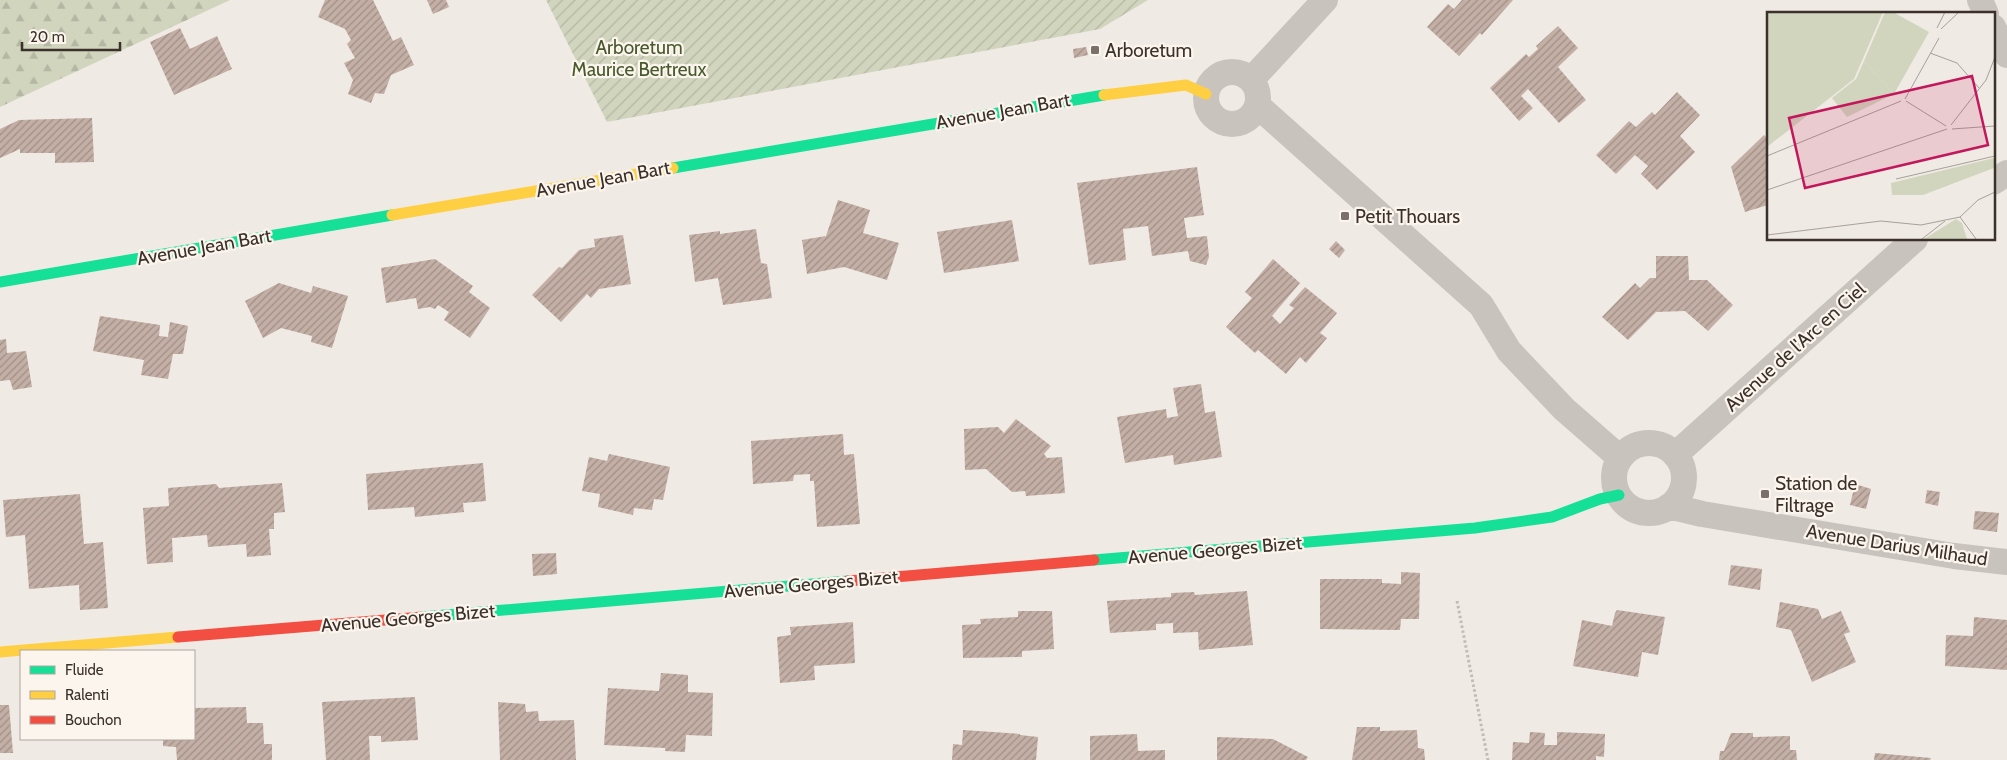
<svg xmlns="http://www.w3.org/2000/svg" width="2007" height="760" font-family="Cabin,sans-serif">
	<defs>
		<pattern id="forest-firs" width="22" height="20" patternUnits="userSpaceOnUse" patternTransform="scale(1.25)"><rect width="22" height="20" fill="#d1d5be"/><path d="M5 1l3.5 6h-7zM16 11l3.5 6h-7z" fill="#b4b7a3"/></pattern>
		<pattern id="garden-furrows" width="10" height="10" patternUnits="userSpaceOnUse" patternTransform="scale(1.25)"><rect width="10" height="10" fill="#d1d5be"/><path d="M-1 1l2-2M0 10L10 0M9 11l2-2" fill="none" stroke="#b4b7a3"/></pattern>
		<pattern id="building-hatch" width="6" height="6" patternUnits="userSpaceOnUse" patternTransform="scale(1.25)"><rect width="6" height="6" fill="#c3afa5"/><path d="M-1 1l2-2M0 6l6-6M5 7l2-2" fill="none" stroke="#a08f87"/></pattern>
	</defs>
	<rect width="100%" height="100%" fill="#f0eae4"/>
	<path fill="url(#forest-firs)" d="M0,0H230L0,107Z"/>
	<path fill="url(#garden-furrows)" d="M546,0H1148L1100,29L607,122Z"/>
	<path fill="url(#building-hatch)" d="M325,0H373L393,41L401,37L414,65L391,75L384,94L375,93L371,103L348,94L353,80L344,63L355,58L347,44L351,40L345,29L318,17Z
		M427,0H446L449,7L433,14Z
		M1462,0H1513L1482,35L1480,33L1459,56L1427,27L1448,4L1454,9Z
		M1558,26L1578,48L1558,67L1586,100L1559,123L1528,89L1521,96L1533,108L1519,121L1490,88L1526,54L1529,57L1538,49L1536,46Z
		M180,28L190,49L217,36L232,69L174,95L150,42Z
		M1086,47L1088,55L1074,58L1073,49Z
		M1677,92L1700,115L1680,136L1695,152L1657,190L1641,174L1648,166L1635,155L1616,174L1596,155L1629,121L1636,127L1652,112L1655,115Z
		M92,118L94,162L55,163V153H20V149L0,158V129L19,120Z
		M1764,135L1768,139V205L1745,212L1731,167Z
		M1197,167L1204,215L1184,218L1187,238L1207,236L1209,257L1206,265L1190,261L1188,251L1152,256L1148,226L1123,229L1126,260L1089,265L1077,183Z
		M838,200L870,210L863,233L899,243L887,280L844,267L807,274L802,240L826,236Z
		M1012,220L1019,261L944,273L937,232Z
		M756,229L761,263L767,264L772,298L723,305L718,278L695,282L689,235L720,231V234Z
		M623,235L631,284L599,289L591,298L587,294L561,322L532,295L559,267L562,268L579,250L595,247L594,239Z
		M1336,241L1345,250L1339,258L1329,249Z
		M1656,256H1688L1689,280H1707L1733,305L1708,331L1685,311L1656,312L1628,340L1602,317L1635,283L1640,288L1650,278H1656Z
		M435,259L473,286L469,292L490,308L470,338L444,320L449,312L438,305L435,309L430,307L418,309L416,298L386,303L381,268Z
		M1273,259L1300,283L1272,316L1280,324L1294,308L1289,305L1305,287L1337,313L1320,333L1327,338L1306,363L1300,357L1286,374L1258,350L1255,353L1226,327L1252,298L1245,292Z
		M279,283L311,293L313,286L348,296L332,348L311,342L312,336L281,328L263,338L245,301Z
		M100,316L160,325L159,336L168,337L170,322L188,326L183,354H173L168,379L141,375L144,360L93,351Z
		M6,339L7,353L26,351L32,387L13,390L10,380L0,381V340Z
		M1201,384L1205,413L1215,411L1222,457L1174,465L1173,455L1125,463L1117,417L1166,409L1167,418L1178,416L1173,388Z
		M1016,419L1051,446L1044,454L1047,458L1062,457L1065,493L1026,496L1025,491L1012,492L986,469L965,470L964,429L998,427L1004,433Z
		M843,434L844,455L854,454L860,524L817,527L814,481H810V474L794,475L793,481L753,484L751,441Z
		M609,454L670,467L663,500L654,499L652,510L634,508L633,515L598,507L600,494L582,491L589,457L607,461Z
		M483,463L486,501L463,503L464,512L415,517L414,507L368,510L366,474Z
		M282,483L285,512L274,513V529H269L271,555L247,557L246,544L208,547L207,535L172,538L173,562L147,564L143,508L169,506L168,488L216,484L219,488Z
		M1855,484L1871,489L1866,509L1850,505Z
		M1927,490L1940,492L1938,506L1925,503Z
		M80,494L84,544L103,542L108,608L80,610L79,585L29,589L25,535L6,537L3,500Z
		M1975,511L1999,513L1997,532L1973,529Z
		M556,553L557,574L533,576L532,554Z
		M1731,565L1762,569L1760,590L1728,585Z
		M1401,572L1420,573L1419,619H1401L1400,630L1320,629V579H1382V583L1401,584Z
		M1247,591L1253,645L1199,650L1198,632L1173,633V623L1156,624V630L1110,633L1107,601L1171,597V593L1194,592L1195,595Z
		M1780,602L1818,609L1822,619L1841,611L1850,632L1844,634L1856,662L1812,682L1791,630L1776,627Z
		M1617,610L1665,617L1658,655L1642,652L1638,677L1573,666L1582,620L1612,626L1615,613Z
		M1018,611H1052L1054,649L1022,651V657L963,658L962,625L981,624L980,619L1018,617Z
		M1974,617L2007,620V670L1945,666L1946,635L1973,636Z
		M853,622L855,663L814,666L815,680L780,683L777,637L791,635L790,627Z
		M661,673L688,675V692L713,693L712,736L686,735L685,752L665,751V748L604,745L608,688L659,691Z
		M415,697L418,740L381,742V736H369L370,760H326L322,702Z
		M498,702L525,704L526,712L538,711L539,721L574,720L576,760H500Z
		M0,705H9L13,753H0Z
		M246,707L247,723H263L264,744H272V760H177L176,747L163,746V739H194V708Z
		M1357,727H1380V731L1417,730L1418,748L1424,749L1425,760H1352Z
		M963,730L1020,734V735L1038,737L1036,760H952L953,744L962,745Z
		M1530,732L1545,733L1544,745H1557V732L1605,734L1604,757L1596,756V760H1512L1513,742L1529,743Z
		M1731,733H1753V737L1790,736V750H1796L1797,760H1719L1720,751H1724Z
		M1137,734L1138,751L1165,750V760H1090V736Z
		M1217,737L1273,739L1308,757L1306,760H1217Z
		M1875,753L1931,758L1930,760H1874Z"/>
	<g fill="none" stroke-linecap="round" stroke-linejoin="round">
		<path stroke="#c2bbb5" stroke-width="3" stroke-dasharray="2.5 2.5" stroke-linecap="butt" d="M1457,601L1488,760"/>
		<path stroke="#c9c3bd" stroke-width="26" d="M1980,0L1986,14
			M1993,27L2007,55
			M1206 98a26 26 0 1 1 52 0a26 26 0 1 1-52 0Z
			M1252,79L1325,0
			M1258,106L1481,305L1509,351L1564,409L1620,458
			M1993,182L2007,173
			M1614 478a35 35 0 1 1 70 0a35 35 0 1 1-70 0Z
			M1675,455L1915,239
			M1669,506L1702,514L1954,556L2007,562"/>
		<path stroke="#16e098" stroke-width="11" d="M673,168L1104,95
			M0,282L392,215
			M1094,560L1475,528L1552,517L1600,499L1619,495
			M422,617L848,581"/>
		<path stroke="#ffcf43" stroke-width="11" d="M1104,95L1186,85L1206,94
			M392,215L673,168
			M0,652L178,637"/>
		<path stroke="#f24e42" stroke-width="11" d="M848,581L1094,560
			M178,637L422,617"/>
	</g>
	<g fill="#7a716b" stroke="#fbf5ed" stroke-width="2">
		<rect x="1090" y="45" width="10" height="10" rx="2.5"/>
		<rect x="1340" y="211" width="10" height="10" rx="2.5"/>
		<rect x="1760" y="489" width="10" height="10" rx="2.5"/>
	</g>
	<g text-anchor="middle" dominant-baseline="central" stroke-width="4.5" stroke-linejoin="round" paint-order="stroke">
		<g font-size="19" fill="#485a2d" stroke="#fbf5ed">
			<text x="639" y="47">Arboretum<tspan x="639" dy="22">Maurice Bertreux</tspan></text>
		</g>
		<g font-size="19" fill="#3b302a" stroke="#fbf5ed" text-anchor="start">
			<text x="1105" y="50">Arboretum</text>
			<text x="1355" y="216">Petit Thouars</text>
			<text x="1775" y="483">Station de<tspan x="1775" dy="22">Filtrage</tspan></text>
		</g>
		<g font-size="19" fill="#3b302a" stroke="#fbf5ed">
			<text transform="translate(1003 111) rotate(-10)">Avenue Jean Bart</text>
			<text transform="translate(603 179) rotate(-10)">Avenue Jean Bart</text>
			<text transform="translate(204 247) rotate(-10)">Avenue Jean Bart</text>
			<text transform="translate(1795 347) rotate(-42)">Avenue de l'Arc en Ciel</text>
			<text transform="translate(1897 545) rotate(9)">Avenue Darius Milhaud</text>
			<text transform="translate(1215 550) rotate(-5)">Avenue Georges Bizet</text>
			<text transform="translate(811 584) rotate(-5)">Avenue Georges Bizet</text>
			<text transform="translate(408 618) rotate(-5)">Avenue Georges Bizet</text>
		</g>
	</g>
	<g transform="translate(1767 12)">
		<rect width="228" height="228" fill="#f0eae4"/>
		<path d="M0,0H116L87,67L0,135ZM227,146V156L156,183H125L124,171Z" fill="#d1d5be"/>
		<path d="M118,0H126L162,20L127,82L97,49Z" fill="#d1d5be"/>
		<path d="M97,49L127,82L80,105L65,86L89,67Z" fill="#d1d5be"/>
		<path d="M189,207L195,211L200,227H157Z" fill="#d1d5be"/>
		<path fill="none" stroke="#a8a09a" stroke-width="1" d="M170,16L178,0M174,17L192,0M163,41L190,51L212,76M138,87L172,26M139,89L179,114M184,113L219,68L228,45M185,117L228,114M0,144L134,89M129,167L228,144M0,178L180,117M193,205L211,188L228,180M193,205L209,227M0,223L114,209L154,213L193,205M155,227L178,209"/>
		<path fill="#c2185b" fill-opacity="0.15" stroke="#c2185b" stroke-width="2.5" d="M205,64L221,133L38,176L22,106Z"/>
		<rect width="228" height="228" fill="none" stroke="#3b302a" stroke-width="2.5"/>
	</g>
	<rect x="20" y="650" width="175" height="90" fill="#fbf5ed" stroke="#aea69f"/>
	<rect x="30" y="666" width="25" height="8" fill="#16e098" stroke="#aea69f"/>
	<text x="65" y="675" font-size="15" fill="#3b302a">Fluide</text>
	<rect x="30" y="691" width="25" height="8" fill="#ffcf43" stroke="#aea69f"/>
	<text x="65" y="700" font-size="15" fill="#3b302a">Ralenti</text>
	<rect x="30" y="716" width="25" height="8" fill="#f24e42" stroke="#aea69f"/>
	<text x="65" y="725" font-size="15" fill="#3b302a">Bouchon</text>
	<path d="M22 42v8h98v-8" fill="none" stroke="#3b302a" stroke-width="2.5"/>
	<text x="30" y="42" font-size="15" fill="#3b302a" stroke="#fbf5ed" stroke-width="4" paint-order="stroke">20 m</text>
</svg>
